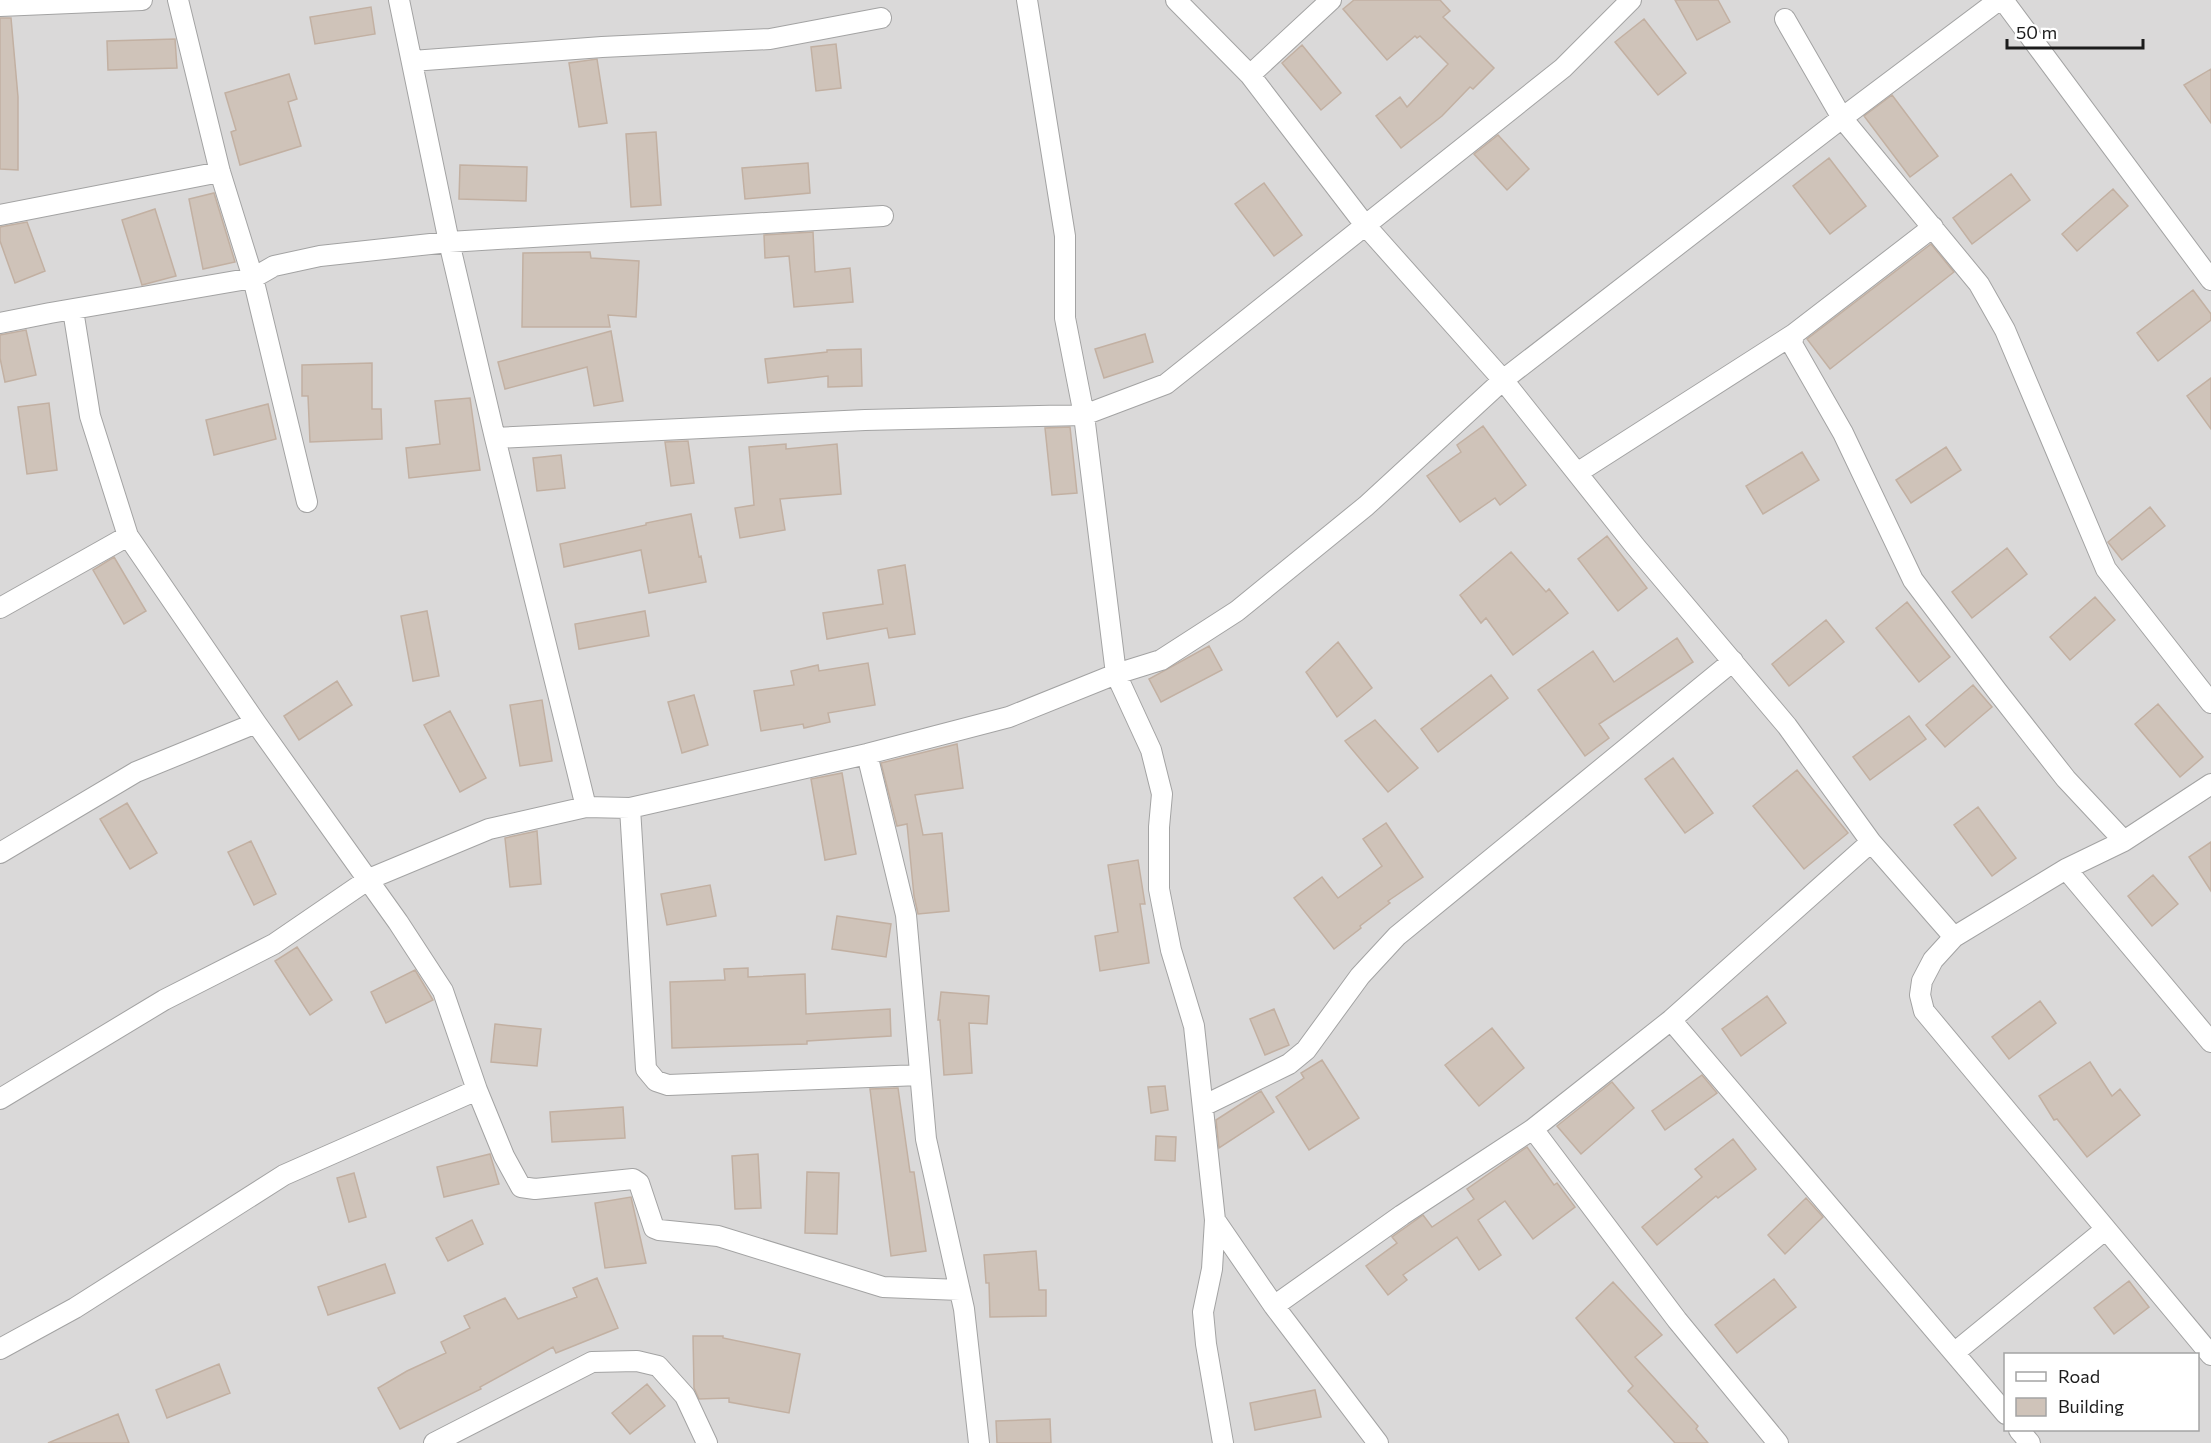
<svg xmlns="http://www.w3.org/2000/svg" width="2211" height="1443" font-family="Commissioner,sans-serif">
	<rect width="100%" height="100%" fill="#efeae0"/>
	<path fill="#dad9d9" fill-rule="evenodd" d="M0,0H2211V1443H0ZM2006,1354H2198V1430H2006Z"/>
	<path fill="#cfc3b9" stroke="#c2b0a2" stroke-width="1.5" d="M1354,0H1440L1450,11L1443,17L1494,68L1473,89L1470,87L1442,116L1401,148L1376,116L1400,97L1407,107L1448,64L1420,36L1417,38L1415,36L1387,60L1343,9Z
		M1675,0H1718L1730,22L1697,40Z
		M371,7L375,34L315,44L310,17Z
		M0,18H11L18,97V170L0,169Z
		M1644,19L1686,73L1658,95L1615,42Z
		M175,39L177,68L108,70L107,41Z
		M836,44L841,88L816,91L811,47Z
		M1302,45L1341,93L1321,110L1282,63Z
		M597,59L607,123L579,127L569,63Z
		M2211,69V123L2184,85Z
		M289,74L297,99L288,102L301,146L240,165L231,132L236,130L225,93Z
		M1892,95L1938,156L1910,177L1864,116Z
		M656,132L661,205L631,207L626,134Z
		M1498,135L1529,169L1507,190L1474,154Z
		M1829,158L1866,206L1830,234L1793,186Z
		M808,163L810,193L745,199L742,168Z
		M460,165L527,167L526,201L459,199Z
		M2011,174L2030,200L1972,244L1953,218Z
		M1264,183L1302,235L1274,256L1235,204Z
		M2113,189L2128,206L2077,251L2062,234Z
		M214,193L235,262L203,269L189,199Z
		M155,209L176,276L142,285L122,220Z
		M27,222L45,271L15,283L0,241V227Z
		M813,232L815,272L850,268L853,302L794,307L789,256L765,258L764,235Z
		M1931,244L1954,272L1830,369L1807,339Z
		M590,252L591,258L639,261L636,317L608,315L610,327H522L523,253Z
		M2193,290L2211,314V320L2158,361L2137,333Z
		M26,330L36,375L5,382L0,358V335Z
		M611,331L623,401L594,406L587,367L505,389L498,362Z
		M1145,334L1153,362L1104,378L1095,349Z
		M861,349L862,386L828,387V376L768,383L765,359L827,352V350Z
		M372,363V409H381L382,439L310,442L308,396H302V365Z
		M2211,378V429L2187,396Z
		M470,398L480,470L409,478L406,448L440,444L435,401Z
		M49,403L57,470L27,474L18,407Z
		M268,404L276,439L214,455L206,420Z
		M1483,426L1526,485L1500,505L1495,498L1460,522L1427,476L1461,452L1457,445Z
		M1070,427L1077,493L1052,495L1045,428Z
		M688,441L694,483L671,486L665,442Z
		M786,444V449L837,444L841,494L780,499L785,530L740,538L735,508L754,505L749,447Z
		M1946,447L1961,470L1911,503L1896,480Z
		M1802,452L1819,480L1763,514L1746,486Z
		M561,455L565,488L537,491L533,458Z
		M2150,507L2165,526L2122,560L2108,542Z
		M691,514L699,557L701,556L706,582L649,593L641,550L564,567L560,544L646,525V523Z
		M1607,536L1647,588L1618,611L1578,559Z
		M2007,548L2027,574L1972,618L1952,592Z
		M1511,552L1546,592L1549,589L1568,613L1513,655L1486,618L1481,623L1460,595Z
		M114,557L146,611L124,624L93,570Z
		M905,565L915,634L889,638L887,628L827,639L823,613L883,604L878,570Z
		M2095,597L2115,620L2070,660L2050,637Z
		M1907,602L1950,657L1919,682L1876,628Z
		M427,611L439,676L413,681L401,616Z
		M645,611L649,636L579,649L575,624Z
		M1826,620L1844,642L1789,686L1772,664Z
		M1677,638L1693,662L1599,724L1609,738L1585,756L1538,690L1593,651L1614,682Z
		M1338,642L1372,688L1337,717L1306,672Z
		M1209,646L1222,670L1161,702L1149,679Z
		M868,663L875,705L828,713L830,722L804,728L803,724L761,731L754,691L794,685L791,671L818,665L819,671Z
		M1491,675L1508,698L1438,752L1421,729Z
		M337,681L352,705L299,740L284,716Z
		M1973,685L1992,707L1945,747L1926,725Z
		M694,695L708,745L682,753L668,702Z
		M542,700L552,761L520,766L510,705Z
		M2158,704L2203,757L2180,777L2135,724Z
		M450,711L486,778L460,792L424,725Z
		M1909,716L1926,739L1870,780L1853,757Z
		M1375,720L1418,768L1388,792L1345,741Z
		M957,744L963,788L915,795L923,835L942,833L949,911L918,914L914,896L907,824L897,826L881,763Z
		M1673,758L1713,813L1685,833L1645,779Z
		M1797,770L1848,833L1804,869L1753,806Z
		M842,773L856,854L825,860L811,779Z
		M127,803L157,853L130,869L100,819Z
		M1978,807L2016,858L1992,876L1954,825Z
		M1386,823L1423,877L1388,901L1390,903L1360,926L1361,928L1334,949L1294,898L1322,877L1338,898L1382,866L1363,839Z
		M537,831L541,884L510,887L505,838Z
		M251,841L276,894L254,905L228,852Z
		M2211,842V891L2189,857Z
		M1138,860L1145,904H1140L1149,963L1100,971L1095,936L1118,932L1108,865Z
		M2153,875L2178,904L2152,926L2128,896Z
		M710,885L716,916L667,925L661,894Z
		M837,916L891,924L886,957L832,949Z
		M297,947L332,1000L310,1015L275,961Z
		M748,968V977L805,974L806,1014L890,1009L891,1036L807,1041V1044L672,1048L670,982L725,980L724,969Z
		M415,970L433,1000L386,1023L371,992Z
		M941,992L989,996L987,1024L969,1023L972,1073L944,1075L940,1020H938Z
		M1767,996L1786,1023L1741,1056L1722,1029Z
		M2040,1001L2056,1023L2009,1059L1992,1037Z
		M1274,1009L1289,1045L1265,1055L1250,1019Z
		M495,1024L541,1029L537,1066L491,1062Z
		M1492,1028L1524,1068L1479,1106L1445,1065Z
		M1322,1060L1359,1118L1309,1150L1276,1097L1304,1078L1301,1073Z
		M2090,1062L2112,1096L2120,1089L2140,1115L2087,1157L2057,1119L2054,1120L2039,1096Z
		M1702,1075L1717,1093L1665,1130L1652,1111Z
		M1612,1082L1634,1108L1581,1154L1557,1126Z
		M1165,1086L1168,1110L1151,1113L1148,1087Z
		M898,1088L910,1172H914L926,1251L891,1256L870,1089Z
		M1261,1091L1274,1112L1219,1148L1216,1120Z
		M623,1107L625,1138L552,1142L550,1112Z
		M1156,1136L1176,1137L1175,1161L1155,1160Z
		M1733,1139L1756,1169L1718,1198L1716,1196L1657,1245L1642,1227L1702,1177L1695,1169Z
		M1527,1147L1554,1185L1557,1183L1575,1207L1533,1239L1505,1201L1478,1220L1501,1255L1479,1270L1457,1237L1403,1275L1407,1280L1388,1295L1366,1266L1397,1243L1392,1237L1423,1215L1432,1227L1474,1199L1467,1189Z
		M490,1154L499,1184L444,1197L437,1167Z
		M758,1154L761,1208L735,1209L732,1156Z
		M807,1172L839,1173L837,1234L805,1233Z
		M354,1173L366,1217L349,1222L337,1178Z
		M631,1197L646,1263L605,1268L595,1203Z
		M1806,1198L1823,1217L1785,1254L1768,1235Z
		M472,1220L483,1244L448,1261L436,1238Z
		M1036,1251L1039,1290H1046V1316L990,1317L989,1283H986L984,1255Z
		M385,1264L395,1293L328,1315L318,1287Z
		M597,1278L618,1328L556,1353L553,1347L480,1387L481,1389L400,1429L378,1388L407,1371L446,1353L441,1342L470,1328L464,1316L505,1298L518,1319L577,1297L573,1288Z
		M1774,1279L1796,1307L1737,1353L1715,1325Z
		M2129,1281L2149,1307L2114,1334L2094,1308Z
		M1613,1282L1662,1335L1635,1357L1698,1426L1696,1429L1708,1443H1675L1628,1391L1633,1386L1576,1318Z
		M693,1336H723V1338L800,1354L789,1413L729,1402V1398L699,1399L694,1388Z
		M219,1364L230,1393L167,1418L156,1390Z
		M647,1384L665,1406L630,1434L612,1413Z
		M1315,1390L1321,1417L1255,1430L1250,1403Z
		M118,1414L129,1443H48Z
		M1050,1419L1051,1443H997L996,1421Z"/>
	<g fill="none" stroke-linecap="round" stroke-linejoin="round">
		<defs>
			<path id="minor" d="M178,0L220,172L253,278L307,502
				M399,0L449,242L495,438L586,807
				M1027,0L1065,236V318L1084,415L1116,674L1151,750L1162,794L1159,827V889L1171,950L1194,1026L1215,1220L1212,1269L1203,1312L1206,1344L1223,1443
				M1176,0L1250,75L1365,225L1503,380L1635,546L1787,726L1871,842L1954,937
				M2003,0L2211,280
				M0,6L142,0
				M1785,19L1842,118L1979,284L2005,330L2106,569L2211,703
				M412,61L602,47L770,39L881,18
				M1250,75L1331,0
				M0,215L220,172
				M73,310L90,416L128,536L256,723L398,922L443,991L477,1090L504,1156L521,1187L535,1189L633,1179L639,1183L654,1228L659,1230L718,1236L883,1287L960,1290
				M0,323L50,313L253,278L274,266L320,256L449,242L883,216
				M1794,334L1792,344L1843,433L1913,580L1997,691L2066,779L2124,841
				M495,438L865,420L1084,415L1166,384L1563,68L1631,0
				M1577,473L1794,334L1933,227
				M0,608L128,536
				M867,754L906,915L926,1139L964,1309L979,1443
				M2211,784L2124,841L2066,869L1954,937L1933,960L1922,981L1920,995L1924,1011L2211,1355
				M630,808L646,1069L656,1081L668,1085L920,1075
				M0,853L136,772L256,723
				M2066,869L2211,1042
				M1671,1020L2006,1414
				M0,1099L164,1000L274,944L369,879L489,829L586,807L630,808L867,754L1009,717L1116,674L1161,660L1237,611L1366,506L1503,380L1842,118L1999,0
				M1203,1106L1289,1064L1306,1050L1360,976L1397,936L1733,661
				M1533,1129L1677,1320L1778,1443
				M1215,1220L1274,1306L1378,1443
				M1274,1306L1402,1215L1533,1129L1671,1020L1871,842
				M0,1349L75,1308L284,1175L477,1090
				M1954,1353L2106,1229
				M2019,1430L2030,1443
				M434,1443L592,1362L637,1361L658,1366L685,1396L707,1443"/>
		</defs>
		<use href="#minor" stroke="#a3a3a3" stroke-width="22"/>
		<use href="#minor" stroke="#fff" stroke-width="20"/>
	</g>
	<rect x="2004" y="1353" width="195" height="78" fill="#ffffff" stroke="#a4a4a4" stroke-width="1.5"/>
	<rect x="2016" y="1372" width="30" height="9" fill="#ffffff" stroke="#a4a4a4" stroke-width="1.5"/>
	<text x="2058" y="1383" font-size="18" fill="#1c1c1c">Road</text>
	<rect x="2016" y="1398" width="30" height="18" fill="#cfc3b9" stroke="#a4a4a4" stroke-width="1.5"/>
	<text x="2058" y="1413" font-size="18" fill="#1c1c1c">Building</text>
	<path d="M2007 39v9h136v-9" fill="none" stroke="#1c1c1c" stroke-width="3"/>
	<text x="2016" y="39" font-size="18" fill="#1c1c1c" stroke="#ffffff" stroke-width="4.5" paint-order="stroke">50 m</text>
</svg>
